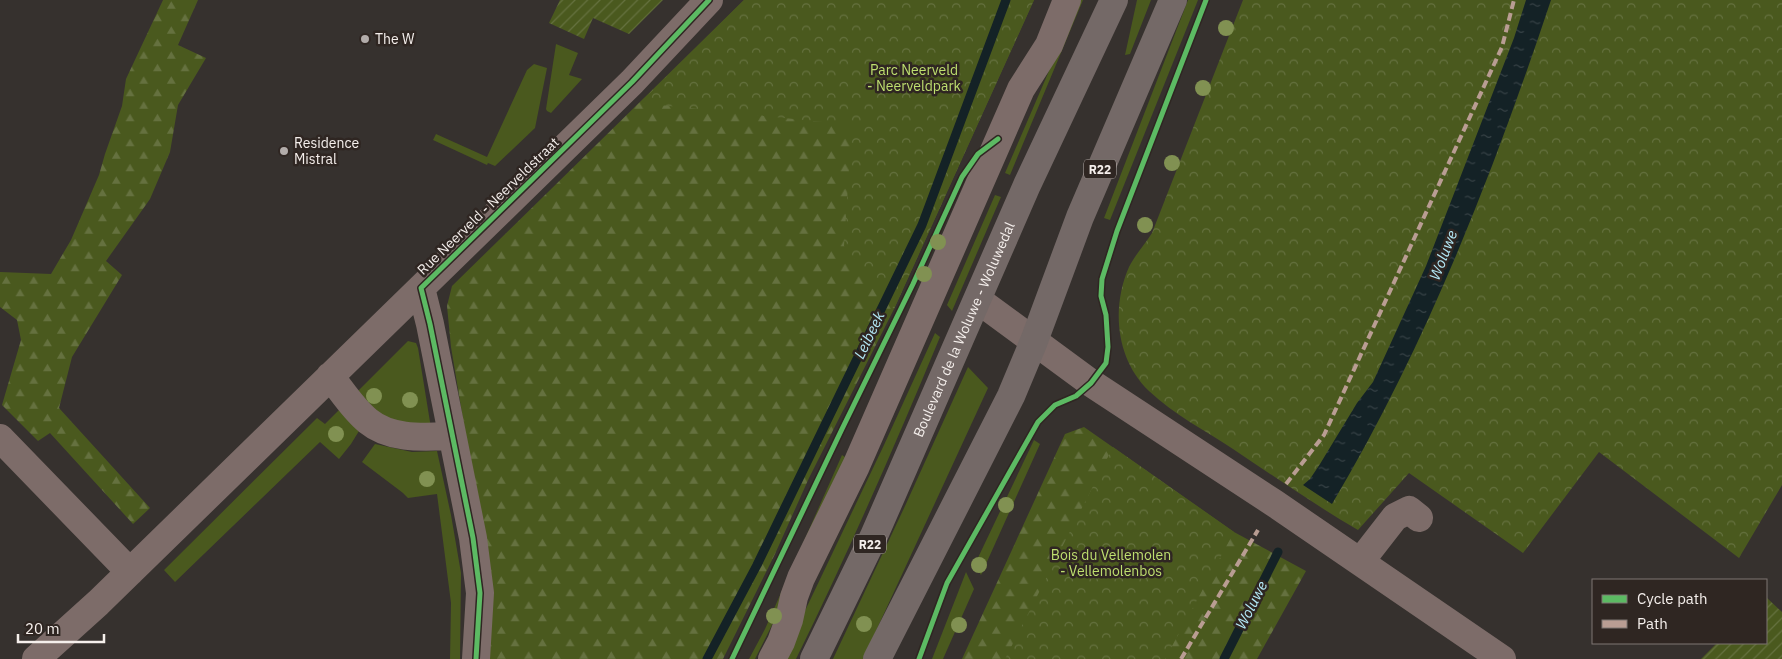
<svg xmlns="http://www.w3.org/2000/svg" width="1782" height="659" font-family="'IBM Plex Sans',sans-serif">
	<defs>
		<pattern id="forest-firs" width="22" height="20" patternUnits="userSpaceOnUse" patternTransform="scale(1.25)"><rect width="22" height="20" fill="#4a591e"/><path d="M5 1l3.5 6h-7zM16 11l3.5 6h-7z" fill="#65713f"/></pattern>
		<pattern id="park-crowns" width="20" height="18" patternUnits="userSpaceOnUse" patternTransform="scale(1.25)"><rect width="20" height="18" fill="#4a591e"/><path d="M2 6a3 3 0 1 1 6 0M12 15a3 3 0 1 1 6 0" fill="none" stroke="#65713f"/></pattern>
		<pattern id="garden-furrows" width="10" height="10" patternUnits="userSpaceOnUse" patternTransform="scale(1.25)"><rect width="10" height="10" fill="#4a591e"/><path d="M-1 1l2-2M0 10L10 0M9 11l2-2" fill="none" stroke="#65713f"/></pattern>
		<pattern id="water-ripples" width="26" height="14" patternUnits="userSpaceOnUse" patternTransform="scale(1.25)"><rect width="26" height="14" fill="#142226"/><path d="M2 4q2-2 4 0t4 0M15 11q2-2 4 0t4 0" fill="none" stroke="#374246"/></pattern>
	</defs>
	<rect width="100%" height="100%" fill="#36312e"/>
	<path fill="#4a591e" d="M1076,0H1083L1010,175L1005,173L1052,64Z
		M1137,0H1151L1130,54L1125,55Z
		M1188,0H1198L1110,220L1104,218Z
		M556,44L578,53L569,75L582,79L551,113L547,111L546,109Z
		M534,64L547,68L535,128L495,166L488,163L487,165L433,140L436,134L487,157L527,70Z
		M995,195L1001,197L952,311L947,305Z
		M935,333L940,337C895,446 848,553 796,659H782L884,445Z
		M408,341L416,343L418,348L431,428L391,425L356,393Z
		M968,367L988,388L863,659H833L905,506Z
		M341,408L359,431L351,444L339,459L320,442L175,582L164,570L317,418L325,424Z
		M1034,440L1040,444L981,575L975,564Z
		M375,444L412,452L437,451L451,515L461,573L460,659H450L451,603L437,494L408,498L403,493L362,462Z
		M842,455L848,459L785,599L755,659H749L765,629Z
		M966,572L974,589L943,659H932Z"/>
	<path fill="url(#forest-firs)" d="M163,0H198L178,45L206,58L178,105L170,152L150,199L106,261L122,275L72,357L59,408L150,508L133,524L50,433L38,441L2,405L21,340L17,320L0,307V272L51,274L71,240L99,175L105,154L122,106L126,79Z
		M744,0H1034L894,309L809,478L775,554L723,659H485L489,575L451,347L447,306L452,286Z
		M1084,427L1234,532L1306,571L1257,659H962L1065,434Z"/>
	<path fill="url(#park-crowns)" d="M744,0H1034L894,309L844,246L852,125L640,103Z
		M1243,0H1782V485L1739,558L1599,452L1523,553L1409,473L1358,530C1315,505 1275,477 1233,449C1206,431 1173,414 1149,391C1116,359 1111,308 1129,267C1135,255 1145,244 1152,233Z
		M1113,447L1234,532L1165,659H1005Z"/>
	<path fill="url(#garden-furrows)" d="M560,0H663L629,34L593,18L584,39L549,23Z
		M1766,597L1782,612V659H1701L1717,643H1766Z"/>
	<path fill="url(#water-ripples)" d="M1526,0H1551C1493,174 1426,346 1332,504L1303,485L1310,479L1320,464L1357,403L1373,382L1426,266L1514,38Z"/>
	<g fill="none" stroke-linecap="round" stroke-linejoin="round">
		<path stroke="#142226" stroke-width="9" d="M707,659L757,565L922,225L1006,0
			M1224,659L1278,552"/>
		<path stroke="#7d6c69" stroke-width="28" d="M978,300L1091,383L1274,503L1502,659
			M330,376C342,391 353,409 368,421C391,440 424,437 451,436
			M0,438L130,572
			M1360,562L1395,517L1409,510L1419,518
			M36,659L98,603L421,288
			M476,659L480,593L473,538L430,324L421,288L632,82L709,0
			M772,659L781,642L789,620L794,597L801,578L856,466L1021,89L1049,45L1067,0"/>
		<g stroke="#746967" stroke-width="28">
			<path id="s1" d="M814,659L873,538L1027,185L1114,0"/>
			<path d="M877,659L1011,396L1034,341L1080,217L1173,0"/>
		</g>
		<path stroke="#b99d93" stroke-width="4" stroke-dasharray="8 4" stroke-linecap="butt" d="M1286,484L1324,435L1502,47L1514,0
			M1181,659L1258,530"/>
		<defs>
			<path id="cycleway" d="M476,659L480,593L473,538L430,324L421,288L632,82L709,0
				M732,659L842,429L913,284L962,177L978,154L998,139
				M919,659L947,583L1038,422L1055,405L1076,396L1091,383L1106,363L1108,347L1106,315L1101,296L1102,279L1117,231L1206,0"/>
		</defs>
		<use href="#cycleway" stroke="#2f2622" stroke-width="8"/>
		<use href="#cycleway" stroke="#5cba63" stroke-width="5"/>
	</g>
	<g fill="#819152">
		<circle cx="1226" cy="28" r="8"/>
		<circle cx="1203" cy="88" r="8"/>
		<circle cx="1172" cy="163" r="8"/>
		<circle cx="1145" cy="225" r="8"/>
		<circle cx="938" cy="242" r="8"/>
		<circle cx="924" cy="274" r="8"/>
		<circle cx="374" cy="396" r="8"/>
		<circle cx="410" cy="400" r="8"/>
		<circle cx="336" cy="434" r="8"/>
		<circle cx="427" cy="479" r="8"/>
		<circle cx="1006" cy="505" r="8"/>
		<circle cx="979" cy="565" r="8"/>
		<circle cx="774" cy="616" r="8"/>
		<circle cx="864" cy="624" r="8"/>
		<circle cx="959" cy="625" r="8"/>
	</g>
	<g fill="#b2acaa" stroke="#2f2622" stroke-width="2">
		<circle cx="365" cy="39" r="5"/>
		<circle cx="284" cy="151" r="5"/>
	</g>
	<g text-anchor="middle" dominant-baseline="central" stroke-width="5" stroke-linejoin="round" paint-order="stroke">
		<g fill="#2f2622" stroke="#bab3af" stroke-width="1">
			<rect x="1084" y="159.5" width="32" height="19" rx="4"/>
			<rect x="854" y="534.5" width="32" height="19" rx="4"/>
		</g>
		<g font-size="12" font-weight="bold" fill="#f5efec">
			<text x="1100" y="169">R22</text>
			<text x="870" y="544">R22</text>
		</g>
		<g font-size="14" fill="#f5efec" stroke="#2f2622" text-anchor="start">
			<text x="375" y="39">The W</text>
			<text x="294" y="143">Residence<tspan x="294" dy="16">Mistral</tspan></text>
		</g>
		<g font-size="14" fill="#bedf6f" stroke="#2f2622">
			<text x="914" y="70">Parc Neerveld<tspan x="914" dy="16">- Neerveldpark</tspan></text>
			<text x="1111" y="555">Bois du Vellemolen<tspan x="1111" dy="16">- Vellemolenbos</tspan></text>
		</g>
		<g font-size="14" fill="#f5efec" stroke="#2f2622">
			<text transform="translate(488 206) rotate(-44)">Rue Neerveld - Neerveldstraat</text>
			<text stroke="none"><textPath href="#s1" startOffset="362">Boulevard de la Woluwe - Woluwedal</textPath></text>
		</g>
		<g font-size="15" font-style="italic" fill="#b3e8f6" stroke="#2f2622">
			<text transform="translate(1443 255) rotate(-69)">Woluwe</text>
			<text transform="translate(869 335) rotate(-64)">Leibeek</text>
			<text transform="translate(1251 605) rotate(-63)">Woluwe</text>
		</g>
	</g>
	<rect x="1592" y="579" width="175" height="65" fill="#2f2622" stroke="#7e7673"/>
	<rect x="1602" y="595" width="25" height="8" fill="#5cba63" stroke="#7e7673"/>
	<text x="1637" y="604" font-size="15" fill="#f5efec">Cycle path</text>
	<rect x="1602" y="620" width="25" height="8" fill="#b99d93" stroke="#7e7673"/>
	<text x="1637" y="629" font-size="15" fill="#f5efec">Path</text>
	<path d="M18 634v8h86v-8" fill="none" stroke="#f5efec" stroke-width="2.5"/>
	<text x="25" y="634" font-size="15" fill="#f5efec" stroke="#2f2622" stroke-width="4" paint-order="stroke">20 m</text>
</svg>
